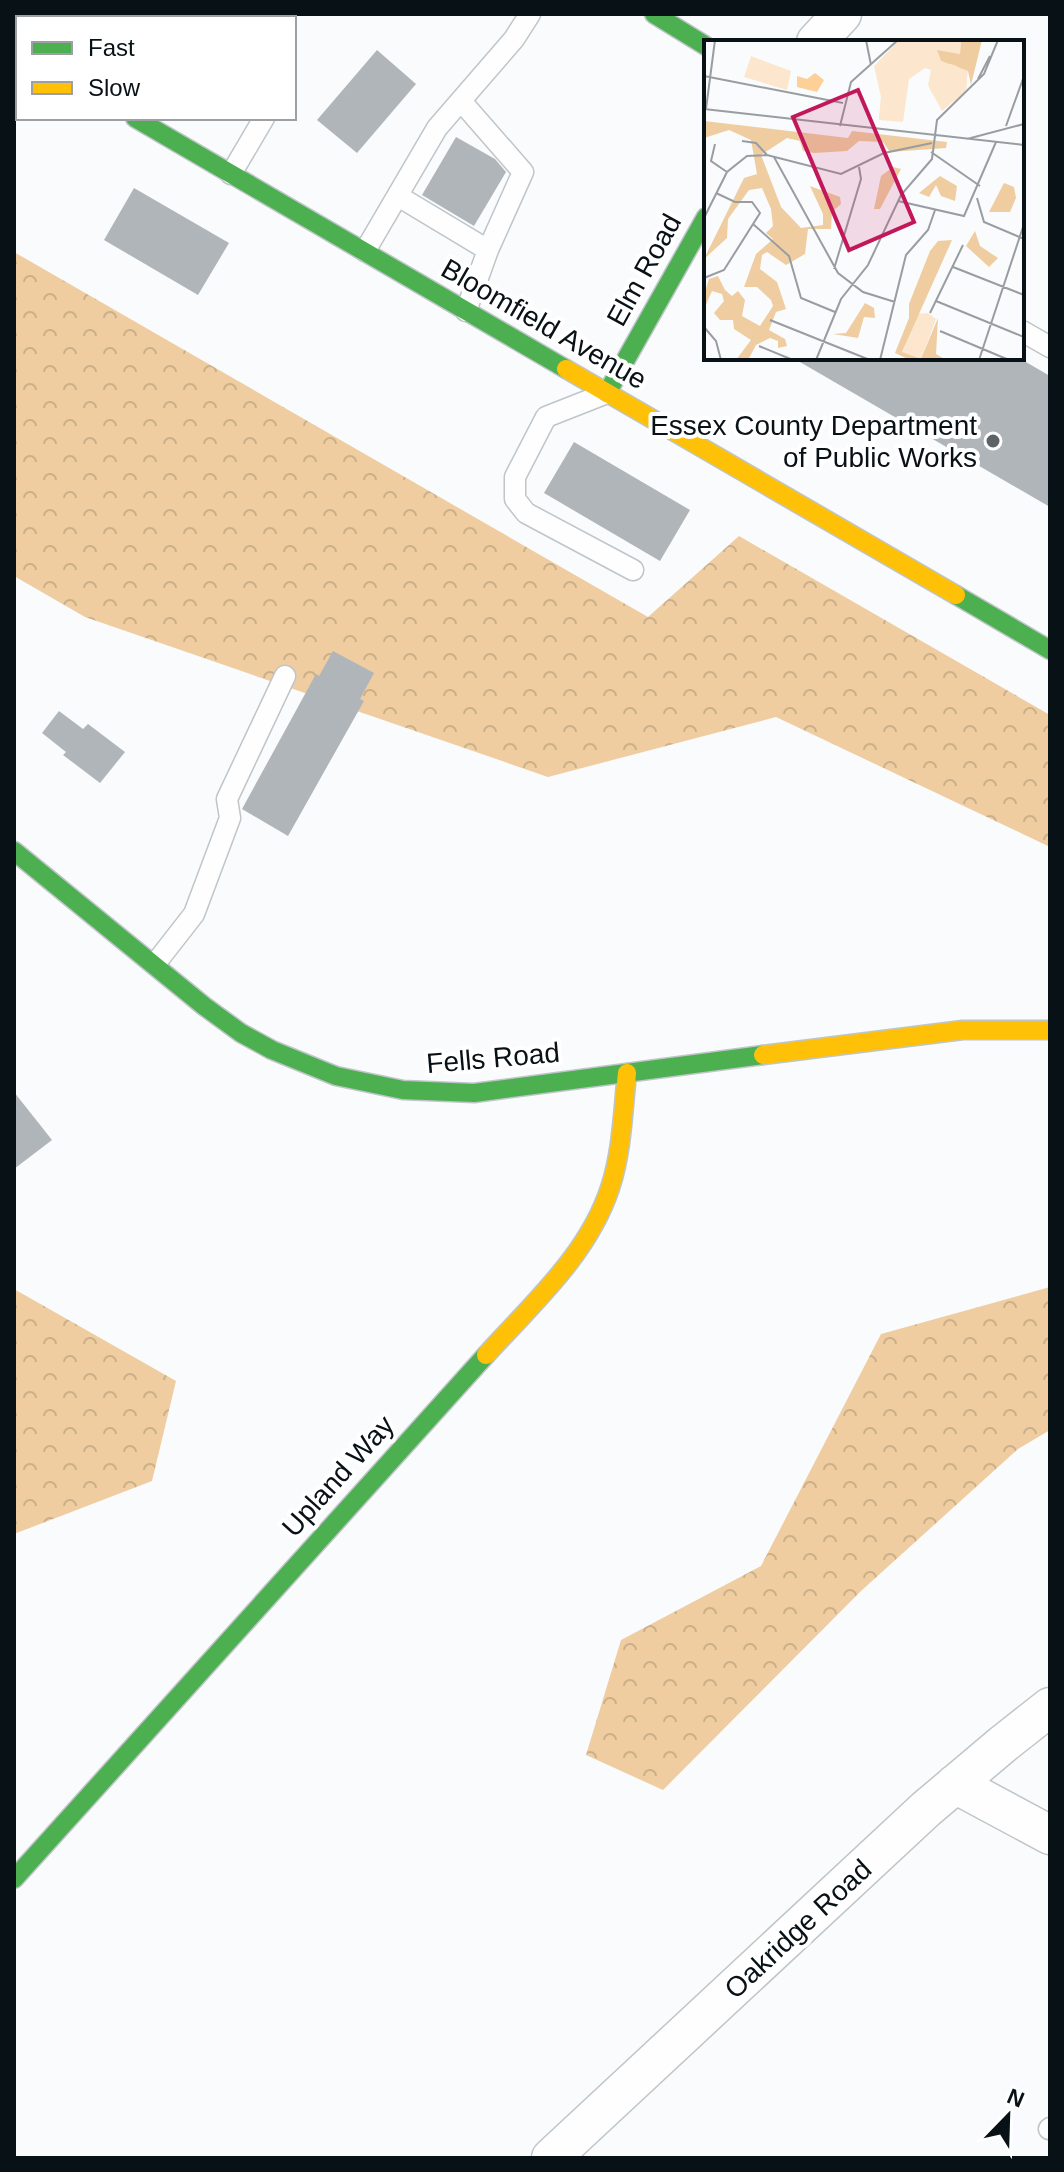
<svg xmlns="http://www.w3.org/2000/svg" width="1064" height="2172" font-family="Helvetica,sans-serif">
	<defs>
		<pattern id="forest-crowns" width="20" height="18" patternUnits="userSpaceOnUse" patternTransform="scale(2)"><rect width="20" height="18" fill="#efcda0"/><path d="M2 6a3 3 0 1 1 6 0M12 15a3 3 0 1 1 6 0" fill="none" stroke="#cbaf89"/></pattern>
	</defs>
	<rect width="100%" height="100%" fill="#f9fbfd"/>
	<path fill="url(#forest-crowns)" d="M14,252L648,617L739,536L1050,715V847L776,717L548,777L85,617L14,576Z
		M1050,1287V1430L1018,1449L861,1591L663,1790L586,1755L621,1640L761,1566L881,1334Z
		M14,1289L176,1381L152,1481L14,1534Z"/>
	<path fill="#b0b5b9" d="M377,50L416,84L357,153L317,120Z
		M456,137L495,159L506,172L474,226L422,195Z
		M134,188L229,243L198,295L104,240Z
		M793,358H1019L1050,376V507Z
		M574,442L690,510L660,561L544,493Z
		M333,651L374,673L360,699L364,701L288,836L242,809L316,674L319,676Z
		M59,711L83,729L88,724L125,752L100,783L63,755L66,752L42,733Z
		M14,1092L52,1140L14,1169Z"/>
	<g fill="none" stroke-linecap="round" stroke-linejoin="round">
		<defs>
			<path id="lane" d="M196,14L203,18
				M461,101L523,172L488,250L466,311
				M231,174L264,118
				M398,196L488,250
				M365,251L437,128L514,39L530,14
				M1022,331L1050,347
				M607,393L546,417L515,477V499L526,513L633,570
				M155,964L194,914L230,818L227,799L285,676
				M1049,2129L1050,2128"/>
			<path id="street" d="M816,42L842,14
				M955,1784L1050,1835
				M551,2158L926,1809L1003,1744L1050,1707"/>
			<path id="fast" d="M654,14L706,46
				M14,48L18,50
				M135,118L566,369
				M607,393L706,217
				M956,595L1050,650
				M14,851L204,1006L241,1033L272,1050L336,1076L403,1090L474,1093L763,1055
				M14,1879L486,1355"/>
			<path id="slow" d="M566,369L956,595
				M763,1055L963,1030H1050
				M486,1355C532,1304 588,1255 610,1188C622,1152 623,1111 627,1073"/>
		</defs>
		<use href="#lane" stroke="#bfc5c8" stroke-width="23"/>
		<use href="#street" stroke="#bfc5c8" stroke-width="41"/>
		<use href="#fast" stroke="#bfc5c8" stroke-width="21"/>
		<use href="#slow" stroke="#bfc5c8" stroke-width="21"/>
		<use href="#lane" stroke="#fefeff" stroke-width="20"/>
		<use href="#street" stroke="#fefeff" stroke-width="38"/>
		<use href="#fast" stroke="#4caf50" stroke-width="18"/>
		<use href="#slow" stroke="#ffc107" stroke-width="18"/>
	</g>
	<circle fill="#5c6367" stroke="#fff" stroke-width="3" cx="993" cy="441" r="8"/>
	<g text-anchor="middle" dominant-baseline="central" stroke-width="8" stroke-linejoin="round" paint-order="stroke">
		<g font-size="28" fill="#081116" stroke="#fff">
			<text transform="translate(644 270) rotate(-61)">Elm Road</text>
			<text transform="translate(544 324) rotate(30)">Bloomfield Avenue</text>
			<text transform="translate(493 1058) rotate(-5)">Fells Road</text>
			<text transform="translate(338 1476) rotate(-48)">Upland Way</text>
			<text transform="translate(798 1929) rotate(-43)">Oakridge Road</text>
		</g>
		<g font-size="28" fill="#081116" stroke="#fff" text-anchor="end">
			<text x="977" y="425">Essex County Department<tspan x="977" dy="32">of Public Works</tspan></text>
		</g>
	</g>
	<g transform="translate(704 40)">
		<rect width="320" height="320" fill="#f9fbfd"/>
		<path d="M195,0H257L256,14L234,11L237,21L264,31L261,52L238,71L224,45L227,30L221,28L205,39L199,82L175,80L177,57L170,26ZM47,16L87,31L83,50L40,37ZM214,274L224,273L232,279L217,320L198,313Z" fill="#fce7ce"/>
		<path d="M257,0H278L267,45L264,31L237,21L233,10L256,14ZM0,81L144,98L148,91L243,102L242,108L186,112L179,102L155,101L143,111L110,113L99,111L96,101L83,98L57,115L77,167L97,188L119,185V174L106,146L136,157L137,164L128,172L127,189H104L101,214L82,225L63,212L58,215L56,229L73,242L82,269L72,272L65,290L81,299L83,306L74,308V301L66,298L52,305L44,320H32L47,300L30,289L29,280H16L10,273L20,261L18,254L8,251L1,267L0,255L5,239L14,236L21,250L28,256L34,251L41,260L38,276L56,286L69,266L67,260L53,247H40L52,214L69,199L62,193L69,186L67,169L58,148L45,150L24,179L23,198L0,219L40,138L53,134L47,100L25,90L0,98ZM189,127L197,129L176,169H170L177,136ZM236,136L253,146L251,161L237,156L232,145L225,157L215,153ZM300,143L310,147L312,158L306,172H285ZM271,191L276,206L294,218L285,227L262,206ZM248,200L198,312L217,319L234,278L232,314L242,320H206L191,313L205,278V264L226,211L234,201ZM161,263L170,268L171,278L160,277L154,298L129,294L142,293Z" fill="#efcda0"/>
		<path d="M202,6L225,9L214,28L198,29ZM225 43a19 19 0 1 1 38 0a19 19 0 1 1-38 0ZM179,40L202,42L198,80L175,78Z" fill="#fce7ce"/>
		<path d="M111,33L120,40L113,52L93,47V36L103,39Z" fill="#fcd096"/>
		<path fill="none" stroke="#999da1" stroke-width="2" d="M162,0L167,25M0,36L139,63M274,39L286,16M0,69L320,105M2,69L11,0M136,86L147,42L194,0M302,86L320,36M263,99L320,84M38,101L52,103L63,115M11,104L7,121L23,132M227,112L276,146M70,117L134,233L159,252L191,262M273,158L280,182L320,199M194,161L260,176L292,102M0,178L23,132L43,116L63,115L137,134L180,113L228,103M49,184L85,216L97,258L131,272M249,227L320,255M130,229L157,139L155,127M0,238L20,230L56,173L48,162H31L12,153M232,261L320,297M226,273L259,205M66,280L166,320M0,287L12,301L17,320M236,291L305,320M55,306L89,320M112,320L137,259L164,225L197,155L228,119L233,80L280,34L294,0M176,320L202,215L224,190L231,170M275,320L320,184"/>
		<path fill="#c2185b" fill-opacity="0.15" stroke="#c2185b" stroke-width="4" d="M154,50L210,182L145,210L89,77Z"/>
		<rect width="320" height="320" fill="none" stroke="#081116" stroke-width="4"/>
	</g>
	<rect width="1064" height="2172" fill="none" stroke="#081116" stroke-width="32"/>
	<rect x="16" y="16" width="280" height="104" fill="#ffffff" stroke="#9ca0a2" stroke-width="2"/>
	<rect x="32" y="42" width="40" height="12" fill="#4caf50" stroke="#9ca0a2" stroke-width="2"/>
	<text x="88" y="56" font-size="24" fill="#081116">Fast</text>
	<rect x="32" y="82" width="40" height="12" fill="#ffc107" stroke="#9ca0a2" stroke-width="2"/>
	<text x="88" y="96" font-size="24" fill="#081116">Slow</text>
	<g transform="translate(1008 2116) rotate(23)" stroke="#ffffff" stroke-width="6" paint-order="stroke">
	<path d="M0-6L14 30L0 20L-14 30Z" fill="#081116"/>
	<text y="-12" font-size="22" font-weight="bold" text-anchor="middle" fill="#081116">N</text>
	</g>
</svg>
